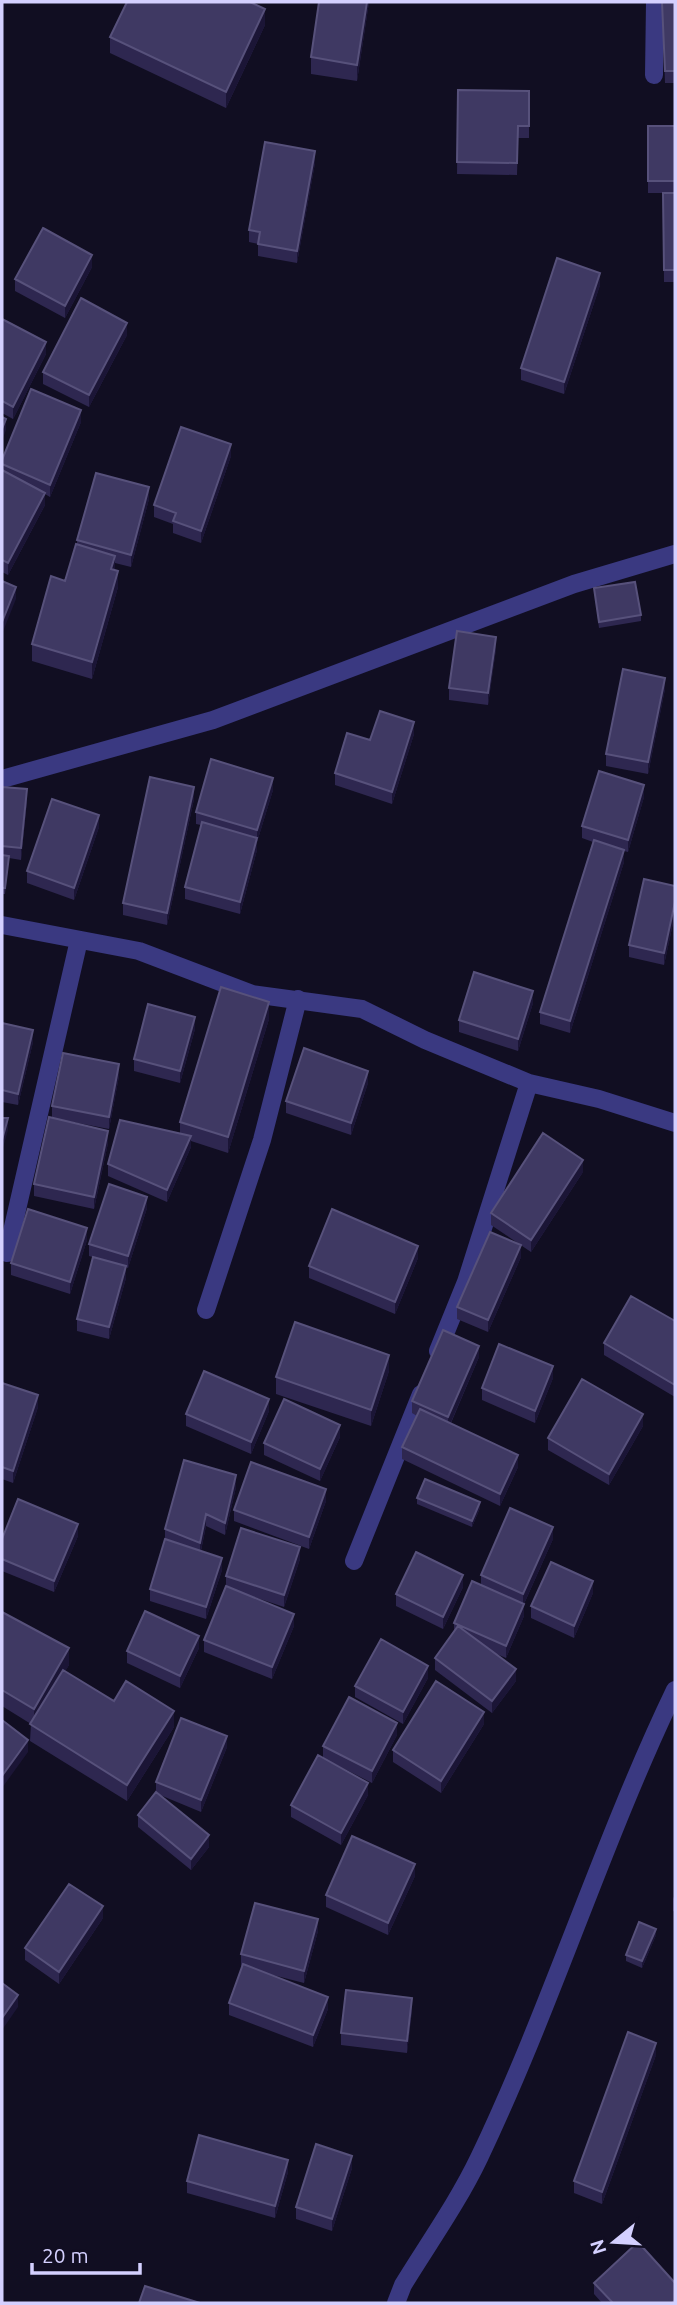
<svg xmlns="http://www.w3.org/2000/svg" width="677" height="2305" font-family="Ubuntu,sans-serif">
	<rect width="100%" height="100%" fill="#110e22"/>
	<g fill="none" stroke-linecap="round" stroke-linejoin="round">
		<path stroke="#3a3981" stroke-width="18" d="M654,75L655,2
			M2,779L213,720L574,584L675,554
			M2,925L139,951L252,994L362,1009L425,1040L529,1083L599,1099L675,1123
			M7,1253L79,940
			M206,1310L262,1140L298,999
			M438,1351L466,1282L529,1083
			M354,1561L421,1394
			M396,2303L403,2285C428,2244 458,2202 479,2158C552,2005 602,1842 675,1690"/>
	</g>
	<path fill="#2e2750" d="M369,2L357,81L311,74V57Z
		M662,2H675V83H665Z
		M265,25L226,108L110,53V37Z
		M458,90L529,91V138H518L517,175L457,174Z
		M648,126H675V282H664L663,193H648Z
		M315,163L297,263L258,256V244L249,242V230Z
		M92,267L65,318L15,291V279Z
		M600,285L564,394L521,380V368Z
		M2,319L46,354L13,419L2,413Z
		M127,335L89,407L43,384V372Z
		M81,422L50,497L45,494V505L8,575L2,572V460Z
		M231,456L201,543L173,533V524L154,517V505Z
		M149,499L131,567L115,563V570L118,587L92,679L32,661V644L65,581L77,544V540Z
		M594,588L641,615V621L599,628Z
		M496,649L488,705L449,700V688Z
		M665,689L648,774L606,766V754Z
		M414,734L392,804L335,785V773L370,740Z
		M2,787L27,801L21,860L9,858L5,894H2Z
		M273,790L257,842V850L240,914L185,899V887L201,825L196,824V812Z
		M644,797L628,852L624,851V862L570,1033L540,1024V1012L593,842L582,838V826Z
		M194,799L167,925L123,915V903Z
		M99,827L74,900L27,883V871Z
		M675,886V914L664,965L629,957V945Z
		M533,1003L518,1051L459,1032V1020Z
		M269,1019L228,1153L191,1141V1147L167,1202L108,1176V1164L180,1133V1122Z
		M2,1023L33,1042L18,1105L2,1102Z
		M195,1029L180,1083L134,1071V1059Z
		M119,1076L109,1129L52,1118V1106Z
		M368,1083L351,1135L286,1113V1101Z
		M108,1143L94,1209L34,1196V1184Z
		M583,1172L531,1252L491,1225V1213Z
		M147,1208L128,1268L126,1267V1278L109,1339L77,1331V1319L106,1261L89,1256V1244Z
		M87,1240L70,1294L11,1275V1263Z
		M521,1257L488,1332L457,1319V1307Z
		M418,1258L395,1314L309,1278V1266Z
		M675,1321V1397L604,1355V1343Z
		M479,1357L451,1423L518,1467L500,1506L402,1459V1447L417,1416L412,1413V1401Z
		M389,1371L371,1426L276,1394V1377Z
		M553,1378L535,1423L482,1400V1388Z
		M2,1383L38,1407L13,1483L2,1479Z
		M269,1411L251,1454L186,1426V1414Z
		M643,1426L609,1485L548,1450V1438Z
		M340,1437L320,1481L264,1455V1443Z
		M236,1487L225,1535L206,1526L201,1551L222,1570L206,1619L150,1601V1589L165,1541V1529Z
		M417,1498L480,1508L472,1527L417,1504Z
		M326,1501L309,1549L234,1521V1510Z
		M78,1536L54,1592L2,1571V1539Z
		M553,1539L524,1604V1616L506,1658L492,1652L516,1681L492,1713L435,1670V1658L454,1631V1623L481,1585V1575Z
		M300,1559L284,1607L248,1595L294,1626L272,1679L204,1652V1640L226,1586V1576Z
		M463,1587L443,1629L396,1606V1594Z
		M593,1593L574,1638L531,1618V1606Z
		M2,1612L69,1665L65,1671L114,1701L174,1727L127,1801L30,1741L31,1724L2,1706Z
		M199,1648L180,1688L127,1663V1651Z
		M428,1678L403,1724L355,1697V1686Z
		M484,1724L441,1793L393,1762V1750Z
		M397,1735L372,1783L329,1761L368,1795L341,1845L291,1817V1805L323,1758V1746Z
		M227,1747L201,1812L160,1795L209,1847L191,1870L138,1827V1815L156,1792V1782Z
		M415,1876L388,1935L326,1907V1895Z
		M675,1894V1912L673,1911V1899Z
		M103,1918L59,1984L25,1960V1948Z
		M318,1931L304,1983L265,1973L328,2009L313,2047L229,2015V2003L242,1967L241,1966V1954Z
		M656,1935L642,1968L626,1961V1955Z
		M412,2010L407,2053L341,2045V2033Z
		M656,2055L602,2204L574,2193V2181Z
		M352,2168L332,2231L296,2219V2207Z
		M288,2172L275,2218L187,2193V2181Z
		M594,2283L675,2303H602L594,2294Z"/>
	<path fill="#1b1536" d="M367,2H369L357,81V65Z
		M265,9V25L226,108V92Z
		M315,151V163L297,263V251Z
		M92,255V267L65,318V306Z
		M600,273V285L564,394V382Z
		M127,323V335L89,407V395Z
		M46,342V354L13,419V407Z
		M81,410V422L50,497V485Z
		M6,419V430L2,441V429Z
		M231,444V456L201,543V531Z
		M149,487V499L131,567V555Z
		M45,493V505L8,575V563Z
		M115,556V572L111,569Z
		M118,571V587L92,679V662Z
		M16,587V599L2,634V622Z
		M496,637V649L488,705V693Z
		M665,678V689L648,774V762Z
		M414,722V734L392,804V792Z
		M273,778V790L257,842V830Z
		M644,785V797L628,852V840Z
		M194,787V799L167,925V913Z
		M27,789V801L21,860V848Z
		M99,815V827L74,900V888Z
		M257,838V850L240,914V902Z
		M624,850V862L570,1033V1021Z
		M675,902V914L664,965V953Z
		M533,991V1003L518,1051V1039Z
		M269,1002V1019L228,1153V1137Z
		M195,1017V1029L180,1083V1071Z
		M33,1030V1042L18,1105V1094Z
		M119,1064V1076L109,1129V1117Z
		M368,1071V1083L351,1135V1123Z
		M8,1118V1130L2,1151V1140Z
		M108,1131V1143L94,1209V1197Z
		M191,1136V1147L167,1202V1190Z
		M583,1160V1172L531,1252V1240Z
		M147,1197V1208L128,1268V1256Z
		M87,1228V1240L70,1294V1282Z
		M521,1245V1257L488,1332V1320Z
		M418,1246V1258L395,1314V1302Z
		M126,1266V1278L109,1339V1327Z
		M479,1346V1357L448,1429V1417Z
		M389,1355V1371L371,1426V1410Z
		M553,1366V1378L535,1423V1411Z
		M38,1395V1407L13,1483V1471Z
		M269,1399V1411L251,1454V1442Z
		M643,1414V1426L609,1485V1474Z
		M340,1425V1437L320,1481V1469Z
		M518,1455V1467L500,1506V1494Z
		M236,1475V1487L225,1535V1523Z
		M326,1489V1501L309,1549V1537Z
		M480,1502V1508L472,1527V1521Z
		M206,1514V1526L200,1555V1543Z
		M78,1524V1536L54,1592V1581Z
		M553,1527V1539L523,1606V1594Z
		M300,1547V1559L284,1607V1595Z
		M222,1558V1570L206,1619V1607Z
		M463,1575V1587L443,1629V1617Z
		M593,1581V1593L574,1638V1626Z
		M524,1604V1616L506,1658V1646Z
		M294,1614V1626L272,1679V1667Z
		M199,1636V1648L180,1688V1676Z
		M69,1648V1665L34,1725V1709Z
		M428,1666V1678L403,1724V1712Z
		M516,1669V1681L492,1713V1701Z
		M174,1711V1727L127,1801V1785Z
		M484,1712V1724L441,1793V1781Z
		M397,1723V1735L372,1783V1771Z
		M227,1736V1747L201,1812V1800Z
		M28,1740V1752L2,1788V1776Z
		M368,1783V1795L341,1845V1833Z
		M209,1835V1847L191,1870V1859Z
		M415,1864V1876L388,1935V1923Z
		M103,1906V1918L59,1984V1972Z
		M318,1919V1931L304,1983V1971Z
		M656,1929V1935L642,1968V1961Z
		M18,1995V2007L2,2030V2018Z
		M328,1997V2009L313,2047V2035Z
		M412,1998V2010L407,2053V2041Z
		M656,2043V2055L602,2204V2192Z
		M352,2156V2168L332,2231V2219Z
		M288,2160V2172L275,2218V2206Z"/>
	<path fill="#3f3963" stroke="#57517b" stroke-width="2" d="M127,2H250L265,9L226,92L110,37Z
		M319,2H367L357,65L311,57Z
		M662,2H675V71H665Z
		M458,90L529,91V126H518L517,163L457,162Z
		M648,126H675V181H648Z
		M265,142L315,151L297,251L258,244L260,232L249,230Z
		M663,193H675V270H664Z
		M43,228L92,255L65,306L15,279Z
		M557,258L600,273L564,382L521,368Z
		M81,298L127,323L89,395L43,372Z
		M2,319L46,342L13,407L2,401Z
		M31,389L81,410L50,485L2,464V460Z
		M2,417L6,419L2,429Z
		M181,427L231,444L201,531L173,521L176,513L154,505Z
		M2,470L45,493L8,563L2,560Z
		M96,473L149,487L131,555L77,540Z
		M76,544L115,556L111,569L118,571L92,662L32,644L51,576L65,581Z
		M2,581L16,587L2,622Z
		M635,582L641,615L599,622L594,588Z
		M457,631L496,637L488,693L449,688Z
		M623,669L665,678L648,762L606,754Z
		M380,711L414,722L392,792L335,773L347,733L370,740Z
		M211,759L273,778L257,830L196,812Z
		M599,771L644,785L628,840L582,826Z
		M150,777L194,787L167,913L123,903Z
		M2,787L27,789L21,848L2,846Z
		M52,799L99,815L74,888L27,871Z
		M202,822L257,838L240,902L185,887Z
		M594,840L624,850L570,1021L540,1012Z
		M2,855L9,856L5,888H2Z
		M644,879L675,886V902L664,953L629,945Z
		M474,972L533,991L518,1039L459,1020Z
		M221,987L269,1002L228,1137L180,1122Z
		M148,1004L195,1017L180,1071L134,1059Z
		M2,1023L33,1030L18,1094L2,1090Z
		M304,1048L368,1071L351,1123L286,1101Z
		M63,1053L119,1064L109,1117L52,1106Z
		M49,1117L108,1131L94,1197L34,1184Z
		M2,1118H8L2,1140Z
		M120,1120L191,1136L167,1190L108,1164Z
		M543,1133L583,1160L531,1240L491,1213Z
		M109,1184L147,1197L128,1256L89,1244Z
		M28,1209L87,1228L70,1282L11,1263Z
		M332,1209L418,1246L395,1302L309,1266Z
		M490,1232L521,1245L488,1320L457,1307Z
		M93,1257L126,1266L109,1327L77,1319Z
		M631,1296L675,1321V1385L604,1343Z
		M295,1322L389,1355L371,1410L276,1377Z
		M443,1330L479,1346L448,1417L412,1401Z
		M499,1344L553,1366L535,1411L482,1388Z
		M204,1371L269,1399L251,1442L186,1414Z
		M582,1379L643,1414L609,1474L548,1438Z
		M2,1383L38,1395L13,1471L2,1467Z
		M284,1399L340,1425L320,1469L264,1443Z
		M420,1409L518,1455L500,1494L402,1447Z
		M184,1460L236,1475L225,1523L206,1514L200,1543L165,1529Z
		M251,1462L326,1489L309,1537L234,1510Z
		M425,1479L480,1502L472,1521L417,1498Z
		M18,1499L78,1524L54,1581L2,1559V1539Z
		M510,1508L553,1527L523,1594L481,1575Z
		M241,1528L300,1547L284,1595L226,1576Z
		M165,1539L222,1558L206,1607L150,1589Z
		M416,1552L463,1575L443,1617L396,1594Z
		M551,1562L593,1581L574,1626L531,1606Z
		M472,1581L524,1604L506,1646L454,1623Z
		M226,1586L294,1614L272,1667L204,1640Z
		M145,1611L199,1636L180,1676L127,1651Z
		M2,1612L69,1648L34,1709L2,1690Z
		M458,1626L516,1669L492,1701L435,1658Z
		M381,1639L428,1666L403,1712L355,1686Z
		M63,1670L114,1701L126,1681L174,1711L127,1785L30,1724Z
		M436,1681L484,1712L441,1781L393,1750Z
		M349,1697L397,1723L372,1771L323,1746Z
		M181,1718L227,1736L201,1800L156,1782Z
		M2,1720L28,1740L2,1776Z
		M318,1755L368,1783L341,1833L291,1805Z
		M156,1792L209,1835L191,1859L138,1815Z
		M352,1836L415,1864L388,1923L326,1895Z
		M69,1884L103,1906L59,1972L25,1948Z
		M255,1903L318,1919L304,1971L241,1954Z
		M639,1922L656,1929L642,1961L626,1955Z
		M243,1964L328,1997L313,2035L229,2003Z
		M2,1983L18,1995L2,2018Z
		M346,1990L412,1998L407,2041L341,2033Z
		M628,2032L656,2043L602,2192L574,2181Z
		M199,2135L288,2160L275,2206L187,2181Z
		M316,2144L352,2156L332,2219L296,2207Z
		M638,2242L675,2283V2300L672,2303H613L594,2283Z
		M145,2286L200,2303H139Z"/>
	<rect width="677" height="2305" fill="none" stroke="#d4d0ff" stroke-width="7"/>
	<g transform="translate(614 2242) rotate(252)" stroke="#110e22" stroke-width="5" paint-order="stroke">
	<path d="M0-5L12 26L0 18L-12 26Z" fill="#d4d0ff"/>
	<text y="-10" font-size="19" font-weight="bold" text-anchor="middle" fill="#d4d0ff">N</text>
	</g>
	<path d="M32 2263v10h108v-10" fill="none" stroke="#d4d0ff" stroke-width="3.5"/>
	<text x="42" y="2263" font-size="21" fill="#d4d0ff" stroke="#110e22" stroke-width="5" paint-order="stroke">20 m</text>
</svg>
